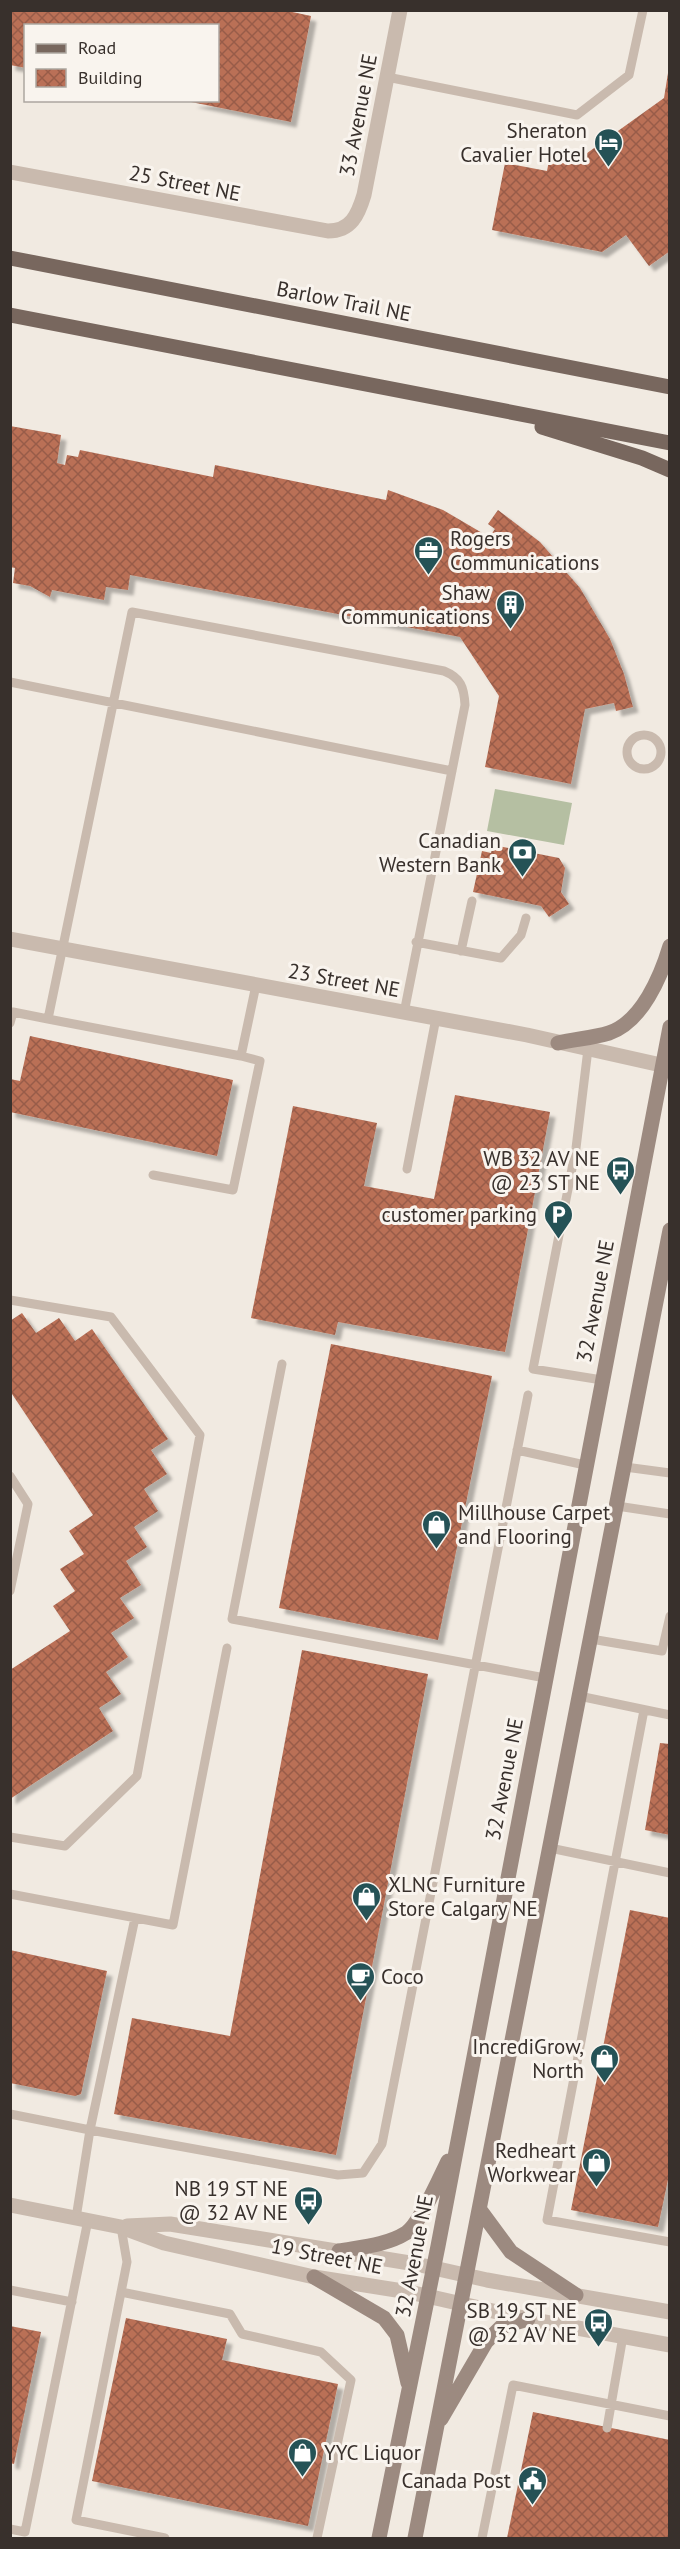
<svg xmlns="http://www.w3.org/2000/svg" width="680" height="2549" font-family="'PT Sans',sans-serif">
	<defs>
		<pattern id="building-cross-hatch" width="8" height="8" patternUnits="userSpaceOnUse" patternTransform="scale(1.5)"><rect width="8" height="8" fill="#ba7057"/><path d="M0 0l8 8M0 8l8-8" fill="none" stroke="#985c48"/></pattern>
		<filter id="shadow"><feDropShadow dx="5.5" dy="5.5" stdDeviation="1.5" flood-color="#0004"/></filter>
	</defs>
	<rect width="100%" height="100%" fill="#f1eae1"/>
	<path fill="#b5bfa2" d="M495,789L572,803L564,845L487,831Z"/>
	<path fill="url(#building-cross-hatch)" filter="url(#shadow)" d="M10,10H283L311,16L291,122L191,102L218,100V26H26V68L10,65Z
		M668,73L670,251L649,266L626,235L602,252L492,230L505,163L547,171L551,150L583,156L664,98Z
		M10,426L61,435L57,463L65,465L67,455L78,457L80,450L213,477L215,465L386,500L388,490L443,510L489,537L495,529L488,524L498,510L540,542L580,588L610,639L624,674L633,707L616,711L614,703L585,709L571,784L485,767L499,696L460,637L130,575L128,590L106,587L104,600L52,590L50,597L30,586L13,583L15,568L10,567Z
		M493,845L559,858L565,868L561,892L569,904L549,917L541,906L473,892L482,851L491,853Z
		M30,1036L233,1080L217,1156L10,1112V1079L20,1081Z
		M455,1095L550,1112L505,1352L338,1322L335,1335L251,1318L293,1106L377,1123L364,1186L434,1199Z
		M22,1313L36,1333L59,1318L75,1341L92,1329L168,1439L151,1450L167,1474L144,1489L158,1511L134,1527L147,1547L126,1561L141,1585L120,1598L134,1618L111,1633L128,1657L106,1672L121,1694L99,1708L113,1731L10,1799V1670L70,1631L53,1606L75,1591L60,1569L84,1554L69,1531L93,1515L10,1391V1321Z
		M331,1344L492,1376L438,1640L279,1608Z
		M302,1650L428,1674L336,2155L114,2114L132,2018L230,2036Z
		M660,1743L670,1744V1835L645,1830Z
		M630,1910L670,1918V2170L658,2227L571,2210Z
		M10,1950L107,1971L81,2094L75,2096L10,2083Z
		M126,2318L227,2339L222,2360L338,2384L308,2526L92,2481Z
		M10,2326L41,2332L14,2464L10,2463Z
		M533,2412L670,2440L669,2538H507Z"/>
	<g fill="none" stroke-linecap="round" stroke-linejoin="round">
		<path stroke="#c9baae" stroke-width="9" d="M387,77L577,115L629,75L643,10
			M10,682L452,771
			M627 752a17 17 0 1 1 34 0a17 17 0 1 1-34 0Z
			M416,942L501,958L521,935L526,918
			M461,951L472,901
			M48,1019L241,1056L256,985
			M10,1023L13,1012L48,1019L132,612L444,671C461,678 464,687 465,705L404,1013
			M588,1049L576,1148L533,1369L602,1380
			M407,1169L436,1018
			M153,1175L233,1190L260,1061L241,1056
			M10,1300L111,1317L200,1435L137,1776L65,1846L10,1837
			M282,1364L232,1619L545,1678
			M517,1450L585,1465
			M625,1467L670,1473
			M10,1476L28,1504L10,1591
			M617,1506L670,1514
			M591,1639L662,1651L670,1616
			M579,1696L670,1715
			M644,1710L547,2220L670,2242
			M550,1848L670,1873
			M10,1894L173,1925L227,1648
			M10,2114L90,2130L135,1918
			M76,2218L90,2130L338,2175L363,2173L382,2144L528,1395
			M121,2227L127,2262L76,2520L165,2538
			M10,2290L72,2302
			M121,2292L230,2314L242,2334L321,2352L351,2380L317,2538
			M607,2428L623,2336
			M10,2529L25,2532L88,2220
			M482,2538L513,2385L670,2416"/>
		<path stroke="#c9baae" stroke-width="15" d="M10,172L328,231C351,231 358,215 364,195L400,10"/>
		<path stroke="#c9baae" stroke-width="15" d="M10,939L527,1035L670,1067
			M10,2205L121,2227L164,2243L314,2277L409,2292L528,2319L670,2345
			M127,2226L170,2224L416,2264L487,2280L670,2312"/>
		<path stroke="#9c8a80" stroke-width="15" d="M558,1043C575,1039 593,1038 609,1033C642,1022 661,976 670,946
			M480,2210L511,2252L576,2295
			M339,2251C361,2247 387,2245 406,2233C420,2224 440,2177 448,2161
			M314,2277L384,2318L397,2335L408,2383
			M441,2419L486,2342L501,2327L528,2319
			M379,2538L438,2246L670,1027
			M415,2538L670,1230"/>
		<path stroke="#78675e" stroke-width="15" d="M10,258L670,387
			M10,315L670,443
			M542,427L642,458L670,470"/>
	</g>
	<defs>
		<symbol id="hotel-pin" viewBox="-11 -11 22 30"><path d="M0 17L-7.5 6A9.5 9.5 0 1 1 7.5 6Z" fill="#255256" stroke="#f9f4ee"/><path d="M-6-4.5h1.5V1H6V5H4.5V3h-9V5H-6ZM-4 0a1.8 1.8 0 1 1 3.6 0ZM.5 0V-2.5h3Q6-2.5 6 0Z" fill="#fff"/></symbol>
		<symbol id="office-pin" viewBox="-11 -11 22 30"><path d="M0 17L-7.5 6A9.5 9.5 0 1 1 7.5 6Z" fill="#255256" stroke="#f9f4ee"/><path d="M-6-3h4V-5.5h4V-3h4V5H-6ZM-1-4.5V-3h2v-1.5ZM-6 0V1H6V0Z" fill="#fff"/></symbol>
		<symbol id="building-pin" viewBox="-11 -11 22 30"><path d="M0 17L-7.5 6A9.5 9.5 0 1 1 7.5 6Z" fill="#255256" stroke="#f9f4ee"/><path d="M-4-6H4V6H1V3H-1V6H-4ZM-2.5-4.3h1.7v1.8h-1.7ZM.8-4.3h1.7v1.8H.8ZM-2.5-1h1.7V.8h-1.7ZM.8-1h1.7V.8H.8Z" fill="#fff"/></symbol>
		<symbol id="bank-pin" viewBox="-11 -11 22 30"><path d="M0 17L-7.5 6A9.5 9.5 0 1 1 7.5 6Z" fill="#255256" stroke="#f9f4ee"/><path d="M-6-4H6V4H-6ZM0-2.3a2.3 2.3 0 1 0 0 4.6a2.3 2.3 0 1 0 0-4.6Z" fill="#fff"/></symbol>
		<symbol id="bus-pin" viewBox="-11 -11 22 30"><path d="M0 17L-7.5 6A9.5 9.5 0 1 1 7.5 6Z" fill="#255256" stroke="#f9f4ee"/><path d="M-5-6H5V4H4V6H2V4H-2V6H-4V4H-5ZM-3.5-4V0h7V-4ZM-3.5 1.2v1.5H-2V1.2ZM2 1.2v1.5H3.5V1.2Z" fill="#fff"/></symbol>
		<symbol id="parking-pin" viewBox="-11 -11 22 30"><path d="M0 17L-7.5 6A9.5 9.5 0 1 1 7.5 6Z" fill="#255256" stroke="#f9f4ee"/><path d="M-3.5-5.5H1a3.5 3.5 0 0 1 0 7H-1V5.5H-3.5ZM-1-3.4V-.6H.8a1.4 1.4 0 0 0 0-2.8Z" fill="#fff"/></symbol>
		<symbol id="shop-pin" viewBox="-11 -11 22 30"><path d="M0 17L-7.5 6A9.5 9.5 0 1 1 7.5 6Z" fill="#255256" stroke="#f9f4ee"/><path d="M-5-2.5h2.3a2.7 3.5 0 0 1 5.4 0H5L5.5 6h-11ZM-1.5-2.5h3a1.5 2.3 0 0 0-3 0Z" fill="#fff"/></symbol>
		<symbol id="cafe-pin" viewBox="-11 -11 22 30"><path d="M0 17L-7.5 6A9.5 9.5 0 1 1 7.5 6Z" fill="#255256" stroke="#f9f4ee"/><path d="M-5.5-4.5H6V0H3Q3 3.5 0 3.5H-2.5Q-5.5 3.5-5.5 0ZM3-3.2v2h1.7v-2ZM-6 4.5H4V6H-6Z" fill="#fff"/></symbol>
		<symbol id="civic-pin" viewBox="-11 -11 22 30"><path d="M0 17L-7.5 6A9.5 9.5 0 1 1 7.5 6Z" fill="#255256" stroke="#f9f4ee"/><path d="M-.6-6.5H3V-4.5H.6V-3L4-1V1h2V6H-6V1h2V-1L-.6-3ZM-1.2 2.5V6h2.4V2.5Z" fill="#fff"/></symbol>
	</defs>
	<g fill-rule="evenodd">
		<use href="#hotel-pin" x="592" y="126" width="33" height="45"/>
		<use href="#office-pin" x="412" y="534" width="33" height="45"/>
		<use href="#building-pin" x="494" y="588" width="33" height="45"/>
		<use href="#bank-pin" x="506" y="836" width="33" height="45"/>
		<use href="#bus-pin" x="604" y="1154" width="33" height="45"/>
		<use href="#parking-pin" x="542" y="1198" width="33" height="45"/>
		<use href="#shop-pin" x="420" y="1508" width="33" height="45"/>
		<use href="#shop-pin" x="350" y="1880" width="33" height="45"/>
		<use href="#cafe-pin" x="344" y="1960" width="33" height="45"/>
		<use href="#shop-pin" x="588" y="2042" width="33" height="45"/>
		<use href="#shop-pin" x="580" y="2146" width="33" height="45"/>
		<use href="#bus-pin" x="292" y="2184" width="33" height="45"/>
		<use href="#bus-pin" x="582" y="2306" width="33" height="45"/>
		<use href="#shop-pin" x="286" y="2436" width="33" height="45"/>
		<use href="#civic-pin" x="516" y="2464" width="33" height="45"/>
	</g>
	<g text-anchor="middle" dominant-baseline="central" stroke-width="6" stroke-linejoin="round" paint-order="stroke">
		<g font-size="21" fill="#38302c" stroke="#f9f4ee">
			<text transform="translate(358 115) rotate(-79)">33 Avenue NE</text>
			<text transform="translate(185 183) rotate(11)">25 Street NE</text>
			<text transform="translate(344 301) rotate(11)">Barlow Trail NE</text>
			<text transform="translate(344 980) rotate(10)">23 Street NE</text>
			<text transform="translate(595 1301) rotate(-79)">32 Avenue NE</text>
			<text transform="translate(504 1779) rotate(-79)">32 Avenue NE</text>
			<text transform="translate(327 2256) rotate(11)">19 Street NE</text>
			<text transform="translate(414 2256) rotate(-79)">32 Avenue NE</text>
		</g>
		<g font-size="21" fill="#38302c" stroke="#f9f4ee" text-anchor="end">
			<text x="587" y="130">Sheraton<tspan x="587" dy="24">Cavalier Hotel</tspan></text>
			<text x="450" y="538" text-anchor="start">Rogers<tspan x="450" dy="24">Communications</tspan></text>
			<text x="490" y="592">Shaw<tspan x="490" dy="24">Communications</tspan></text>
			<text x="501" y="840">Canadian<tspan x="501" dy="24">Western Bank</tspan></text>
			<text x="600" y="1158">WB 32 AV NE<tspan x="600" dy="24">@ 23 ST NE</tspan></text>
			<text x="537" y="1214">customer parking</text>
			<text x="458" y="1512" text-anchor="start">Millhouse Carpet<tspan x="458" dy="24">and Flooring</tspan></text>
			<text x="388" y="1884" text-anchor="start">XLNC Furniture<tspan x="388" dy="24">Store Calgary NE</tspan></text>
			<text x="381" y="1976" text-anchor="start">Coco</text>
			<text x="584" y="2046">IncrediGrow,<tspan x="584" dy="24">North</tspan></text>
			<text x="576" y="2150">Redheart<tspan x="576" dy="24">Workwear</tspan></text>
			<text x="288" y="2188">NB 19 ST NE<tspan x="288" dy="24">@ 32 AV NE</tspan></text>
			<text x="577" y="2310">SB 19 ST NE<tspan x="577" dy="24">@ 32 AV NE</tspan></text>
			<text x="324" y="2452" text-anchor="start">YYC Liquor</text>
			<text x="511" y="2480">Canada Post</text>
		</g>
	</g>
	<rect width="680" height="2549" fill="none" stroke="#38302c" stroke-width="24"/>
	<rect x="24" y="24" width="195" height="78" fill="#f9f4ee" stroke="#aca6a0" stroke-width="1.5"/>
	<rect x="36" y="44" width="30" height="9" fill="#78675e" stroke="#aca6a0" stroke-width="1.5"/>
	<text x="78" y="54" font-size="18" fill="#38302c">Road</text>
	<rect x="36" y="69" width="30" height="18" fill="url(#building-cross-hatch)" stroke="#aca6a0" stroke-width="1.5"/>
	<text x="78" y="84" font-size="18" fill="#38302c">Building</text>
</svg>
